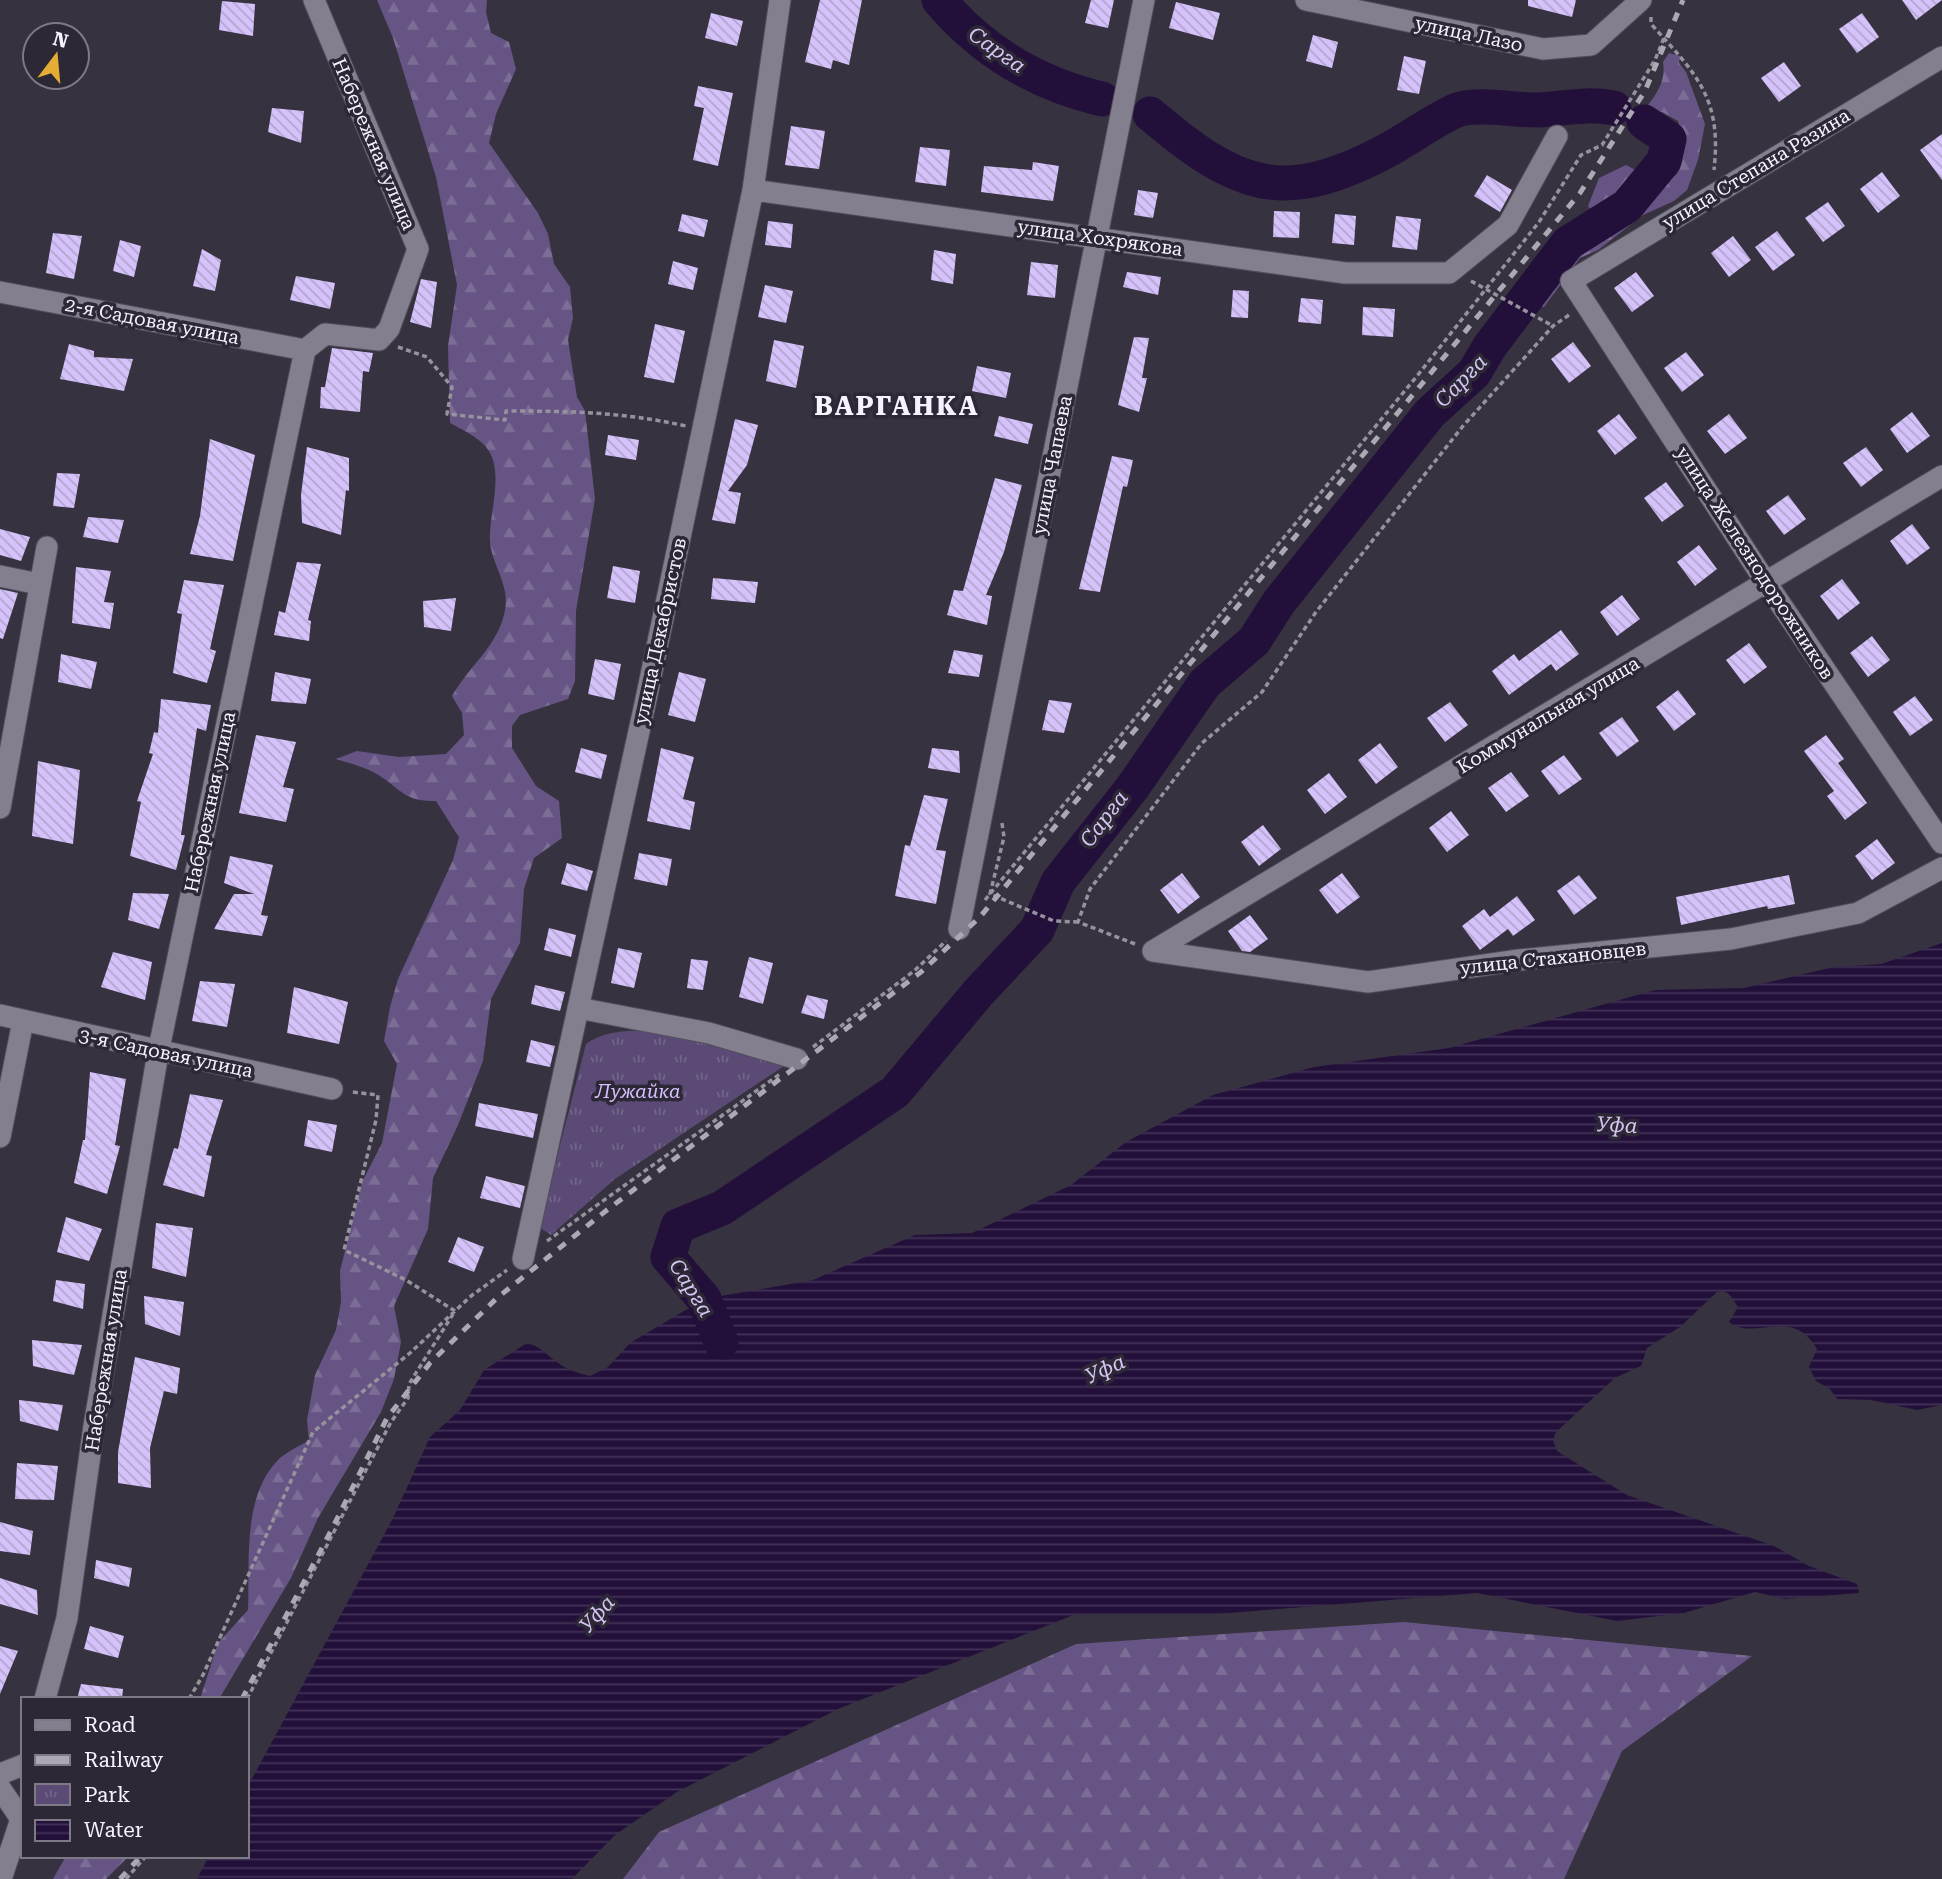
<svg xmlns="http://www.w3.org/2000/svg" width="1942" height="1879" font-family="'Roboto Serif',serif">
	<defs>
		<pattern id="forest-firs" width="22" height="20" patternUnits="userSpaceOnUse" patternTransform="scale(1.75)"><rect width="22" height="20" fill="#665484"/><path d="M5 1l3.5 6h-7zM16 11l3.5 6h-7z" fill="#7c6d96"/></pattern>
		<pattern id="park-tufts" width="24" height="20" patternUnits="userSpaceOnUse" patternTransform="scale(1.75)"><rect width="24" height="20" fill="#5a4a75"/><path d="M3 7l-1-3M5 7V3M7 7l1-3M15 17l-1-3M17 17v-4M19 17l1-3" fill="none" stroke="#72658a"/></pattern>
		<pattern id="water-rules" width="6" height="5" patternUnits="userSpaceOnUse" patternTransform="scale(1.75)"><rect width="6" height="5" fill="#22103a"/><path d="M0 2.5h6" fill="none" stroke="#433357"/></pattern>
		<pattern id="building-back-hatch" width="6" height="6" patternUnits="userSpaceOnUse" patternTransform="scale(1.75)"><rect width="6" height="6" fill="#d5c2fa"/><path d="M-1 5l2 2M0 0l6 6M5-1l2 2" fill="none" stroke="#b2a4ce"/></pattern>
	</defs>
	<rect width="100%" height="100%" fill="#373240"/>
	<path fill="url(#forest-firs)" d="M377,0H487L486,12L491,33L509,42L516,69L496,114L489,143L538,213L548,234L554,264L570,287L573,318L568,340L577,397L585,411L595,499L576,611L575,681L568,699L520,715L512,726V748L536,786L559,801L562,838L534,858L524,889L520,943L491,999L483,1061L458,1125L433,1178L428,1229L394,1306L401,1342L394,1379L381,1412L318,1518L291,1578L219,1699H200L218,1643L248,1610C250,1563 242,1498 277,1461C285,1452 299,1447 309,1440L307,1420L315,1375L336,1330L341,1302L340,1271L362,1182L382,1143L397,1064L384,1041L390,1007L398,979L453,860L459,837L436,801C401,802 400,786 373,772C362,766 348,763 336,759L357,751L399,757L446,754L464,735L462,713L452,696C469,666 499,645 505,610C510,585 492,565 490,542C488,514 506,471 486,447C478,437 461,429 450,423L448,346L457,285L436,177L393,38Z
		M1669,53L1680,56L1679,63L1686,72L1705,124L1698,160L1687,190L1674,201L1643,215L1598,250L1580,258L1544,307L1523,302L1520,291L1529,284L1542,282L1547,270L1546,263L1559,248C1576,246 1593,240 1600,223L1588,206L1599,178L1626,165L1641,173L1649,170L1658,149L1664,143L1669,153L1662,177L1667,181L1677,174L1682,134L1678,121L1662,112L1654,113L1648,105C1658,92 1666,79 1663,62Z
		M1404,1622L1752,1656L1622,1751L1564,1879H623L659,1832L1076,1644Z
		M66,1856H129L106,1879H53Z"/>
	<path fill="url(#park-tufts)" d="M642,1030L783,1060L784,1066L615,1179L551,1235L539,1227L586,1044C602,1032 622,1031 642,1030Z"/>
	<path fill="url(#water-rules)" d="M1942,943V1405L1917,1410L1871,1400L1837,1399L1830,1389L1816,1381L1809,1367L1817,1349C1792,1305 1754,1342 1729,1322L1738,1307C1732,1298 1729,1289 1717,1292L1680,1327L1647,1348L1641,1366L1615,1378L1556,1432L1553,1440L1557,1451L1627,1495L1774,1546L1809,1566L1857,1584L1859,1593L1785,1599L1755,1592L1684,1613L1617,1621L1477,1593L1217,1614H1076L838,1709L677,1792L615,1835L572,1879H197L209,1856H247V1788L392,1520L430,1437L460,1410L484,1370L527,1343C542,1347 545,1354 557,1362C567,1370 578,1373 590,1376L608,1367L630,1343L704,1299L813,1280L915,1235L972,1233L1071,1185L1126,1142L1213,1095L1314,1067L1449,1048L1655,990L1744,988L1834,967L1881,964Z"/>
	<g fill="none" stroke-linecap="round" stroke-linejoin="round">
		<path stroke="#22103a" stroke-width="35" d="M939,0C982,51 1038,84 1102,99
			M1150,114C1235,186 1281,207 1386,151C1404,142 1443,114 1460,109C1482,103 1517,111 1540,110C1568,108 1586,103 1614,108
			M721,1342L704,1299L668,1257L678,1226L722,1208L895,1092L978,993L1037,930L1058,882L1132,788L1205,683L1254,641L1279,602L1430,413L1474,373L1490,346L1568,243L1627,206L1664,161L1669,139L1644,122"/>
	</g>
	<path fill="url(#building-back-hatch)" d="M820,0H862L849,65L833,60L831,69L805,62Z
		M1091,0H1114L1108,28L1085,23Z
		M1528,0H1576L1572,17L1528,6Z
		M1902,0H1942L1916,20Z
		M222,1L255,4L253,36L219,30Z
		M1176,2L1220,13L1213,40L1169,28Z
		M711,13L743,21L737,46L705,38Z
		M1862,13L1879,37L1857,53L1839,29Z
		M1313,35L1338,42L1332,68L1306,61Z
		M1404,56L1426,61L1419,94L1397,90Z
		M1784,62L1801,86L1779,102L1761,78Z
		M698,86L733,93L718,166L693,160L704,108L694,106Z
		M272,108L304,111L301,143L268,132Z
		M791,126L825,131L819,169L785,165Z
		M1942,134V180L1920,150Z
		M920,147L950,150L946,186L915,182Z
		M1033,162L1059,166L1053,201L981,192L984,166L1032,170Z
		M1882,172L1900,196L1878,213L1860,189Z
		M1487,175L1512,190L1500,212L1474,196Z
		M1138,190L1158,193L1153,218L1134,215Z
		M1828,202L1845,226L1823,242L1805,218Z
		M1274,211L1300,212L1299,238L1273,237Z
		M682,214L708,220L704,237L678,231Z
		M1335,214L1356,216L1354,245L1332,243Z
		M1396,216L1421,219L1417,250L1392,247Z
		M768,221L793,224L791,248L765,245Z
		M1777,231L1795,255L1773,271L1755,247Z
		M53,233L82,236L74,279L46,273Z
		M1733,236L1751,260L1729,277L1711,253Z
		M120,240L141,246L134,277L113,271Z
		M202,249L221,260L215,291L193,286Z
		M934,250L956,254L953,284L931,280Z
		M673,261L698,268L693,290L668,284Z
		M1031,262L1058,265L1055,298L1027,295Z
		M1127,272L1161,277L1158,295L1123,287Z
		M1636,272L1654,296L1632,312L1614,288Z
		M296,276L335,283L330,309L290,300Z
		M421,279L437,282L431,328L410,322Z
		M765,285L793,291L786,323L758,317Z
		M1233,290L1249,291L1248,318L1231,317Z
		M1301,298L1323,300L1321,324L1298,322Z
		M1363,307L1395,309L1393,337L1362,335Z
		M655,324L685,331L674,383L644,377Z
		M1134,337L1149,338L1142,378H1147L1139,412L1118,405Z
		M774,340L804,346L796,388L766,381Z
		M1573,342L1591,366L1569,383L1551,359Z
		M69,344L94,351V357L133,359L124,391L60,379Z
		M332,348L373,353L369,372L363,371L360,412L320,408L321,387H325Z
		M1686,352L1704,375L1682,392L1664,368Z
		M977,366L1011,373L1006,398L972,391Z
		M1912,412L1930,436L1907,453L1890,429Z
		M1619,414L1637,438L1615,455L1597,431Z
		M1729,414L1747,438L1725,454L1707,431Z
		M999,416L1033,424L1028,444L994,436Z
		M735,419L758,425L747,465L728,491L741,493L735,524L712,520Z
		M608,435L639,440L636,460L605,455Z
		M210,439L255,455L233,561L190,554L200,516Z
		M307,447L349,458V491L346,490L341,535L302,523L301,495Z
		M1866,447L1883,470L1861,487L1843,463Z
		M1112,456L1133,460L1127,487L1123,486L1100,592L1079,589Z
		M57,473L80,474L74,508L53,506Z
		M995,478L1022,485L1004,552L986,595L992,596L987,625L947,615L954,590L963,591Z
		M1666,482L1684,506L1662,522L1644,498Z
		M1788,495L1806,519L1784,535L1766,511Z
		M88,517L124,520L118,543L83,537Z
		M1912,524L1930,548L1907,565L1890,541Z
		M0,529L30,537L21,561L0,555Z
		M1699,545L1717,569L1695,586L1677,562Z
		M297,562L321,564L308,620L311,621L309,641L274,635L279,611L285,613Z
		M613,566L640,571L635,603L607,598Z
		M76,567L111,571L104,602L114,603L110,629L72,623Z
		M713,578L758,582L755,603L711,599Z
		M1842,579L1860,603L1838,620L1820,596Z
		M184,580L224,585L210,649L216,651L207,683L173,673L182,614L177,613Z
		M0,589L18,593L3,639L0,638Z
		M1622,595L1640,619L1617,636L1600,612Z
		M456,598L451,631L424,627L423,601Z
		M1561,630L1579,654L1556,671L1551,664L1509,695L1492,671L1514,654L1519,661Z
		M1872,636L1890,660L1868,677L1850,653Z
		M1749,643L1767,667L1744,684L1726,660Z
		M954,650L983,655L979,677L948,673Z
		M61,654L97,662L91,689L58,682Z
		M595,659L621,664L614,700L588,694Z
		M275,672L311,679L306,704L271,701Z
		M679,672L706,679L695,722L668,715Z
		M1678,690L1696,714L1674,731L1656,707Z
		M1915,696L1933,720L1910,736L1893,712Z
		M161,699L211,705L206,731L197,728L181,835H185L176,870L130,856L141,802L137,801L153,754L149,753L154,732L158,733Z
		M1049,700L1072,703L1064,733L1042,730Z
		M1450,702L1468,725L1445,742L1427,718Z
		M1622,717L1639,741L1617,757L1599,733Z
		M256,735L296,742L283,787L294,789L286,822L239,813Z
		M1826,735L1844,759L1838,763L1867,803L1845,820L1827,796L1834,791L1804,751Z
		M1380,743L1398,767L1376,784L1358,760Z
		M581,748L607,755L601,779L575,772Z
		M661,748L694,757L683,799L695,802L690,830L647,821Z
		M932,748L959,751L960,773L928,768Z
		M1564,755L1582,779L1559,795L1541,771Z
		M38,761L80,770L73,844L32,836Z
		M1511,772L1529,796L1506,812L1488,788Z
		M1329,773L1347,797L1325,814L1307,790Z
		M924,795L948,799L936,850L946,851L936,904L895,896L905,845L910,846Z
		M1451,811L1469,835L1447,852L1429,828Z
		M1263,825L1281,849L1259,866L1241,842Z
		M1877,839L1895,863L1872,880L1855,856Z
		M639,853L672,859L667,886L634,879Z
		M230,856L273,865L261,915L268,916L262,936L214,929L234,894H254L224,883Z
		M567,863L593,871L587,891L561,884Z
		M1182,873L1200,897L1178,914L1160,890Z
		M1342,873L1360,897L1337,914L1319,890Z
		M1579,875L1597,898L1574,915L1557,891Z
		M1789,875L1795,904L1768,909L1767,906L1681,925L1676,897Z
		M133,893L169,894L159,929L128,920Z
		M1517,896L1535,920L1513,936L1508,929L1480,950L1462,926L1484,909L1490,917Z
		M1250,915L1268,939L1250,952L1242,951L1228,931Z
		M549,928L576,935L571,957L544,950Z
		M618,948L642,953L634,988L611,983Z
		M113,952L152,962L145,1000L101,987Z
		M749,957L773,963L763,1004L739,997Z
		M691,959L708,961L703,990L687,988Z
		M200,981L235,984L227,1027L192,1021Z
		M535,985L565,992L560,1011L531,1004Z
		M294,987L348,1002L339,1044L287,1033Z
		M807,995L828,1000L824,1019L801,1013Z
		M531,1040L555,1046L550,1067L526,1062Z
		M90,1072L126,1079L115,1145L120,1146L107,1194L74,1183L83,1140H85Z
		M190,1094L223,1100L206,1155L212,1156L204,1197L163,1185L174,1148L178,1149Z
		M479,1103L538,1114L533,1138L475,1126Z
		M308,1120L337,1125L332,1152L304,1146Z
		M486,1176L525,1186L520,1208L480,1198Z
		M66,1217L102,1229L89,1261L57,1252Z
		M156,1223L193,1228L186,1277L152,1268Z
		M458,1237L484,1247L474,1272L448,1262Z
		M56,1280L85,1284L83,1309L53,1301Z
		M144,1296L184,1302L180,1336L145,1324Z
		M32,1340L82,1345L74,1375L33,1366Z
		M135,1357L180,1368L177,1394L164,1391L150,1448L151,1488L118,1483V1452Z
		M19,1400L63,1405L58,1431L20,1421Z
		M17,1463L58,1466L54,1500L15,1499Z
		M0,1522L33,1531L30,1555L0,1551Z
		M96,1560L132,1568L129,1587L94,1578Z
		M0,1578L37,1590L38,1615L0,1604Z
		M90,1626L124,1636L118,1658L84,1649Z
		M0,1646L18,1651L0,1694Z
		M81,1684L123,1689L122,1699H77Z"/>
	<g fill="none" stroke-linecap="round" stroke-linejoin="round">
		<defs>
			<path id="minor" d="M1306,0L1543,49L1591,45L1641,0
				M1942,57L1571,281L1767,584L1942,843
				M753,190L1345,273H1449L1508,225L1557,136
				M0,292L305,350
				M0,576L39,584
				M0,808L47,547
				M959,929L1144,0
				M1153,951L1942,476
				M1153,951L1368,982L1519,960L1731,939L1858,913L1942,868
				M578,1008L709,1033L797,1059
				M0,1015L332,1089
				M0,1137L23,1021
				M523,1259L645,704L753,190L780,0
				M45,1699L67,1618L94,1426L158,1053L305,350L325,334L379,340L389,329L418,249L314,0
				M0,1774L23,1765
				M0,1788L21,1819L1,1879"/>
		</defs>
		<use href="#minor" stroke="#524e5a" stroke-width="23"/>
		<path stroke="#97939e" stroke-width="3.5" stroke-dasharray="5 3.5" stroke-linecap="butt" d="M1651,17V24C1697,75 1722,98 1714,170
			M1471,281L1553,326
			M398,347L427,357L452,387L447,414L505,420L506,411C571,411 622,412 686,426
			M1002,823L1004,837L990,894L1054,921L1078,922
			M985,900L1417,376L1539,222L1581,155L1602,145L1655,60L1664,38
			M1135,944L1078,922L1090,889L1202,743L1262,692L1316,612L1463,426L1553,326L1569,315
			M813,1047L914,971L946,941
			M547,1241L780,1074
			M189,1699L203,1675L313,1432L410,1353L471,1296L507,1270
			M247,1699L391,1422L408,1398L409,1384L455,1311L406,1280L344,1250L376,1120L378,1095L352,1092
			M126,1879L146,1856"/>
		<use href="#minor" stroke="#847f8f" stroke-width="21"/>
		<path stroke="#ada9b4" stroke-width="5" stroke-dasharray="9 9" stroke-linecap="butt" d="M242,1699L332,1529L387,1418L430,1363L497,1298L607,1210L921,972L980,917L1580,193L1645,91L1683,0
			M120,1879L141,1856"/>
	</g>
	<g text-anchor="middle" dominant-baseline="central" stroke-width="7" stroke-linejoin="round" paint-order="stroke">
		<g font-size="19" fill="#f6f3fc" stroke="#2d2836">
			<text transform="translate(1469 34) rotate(12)">улица Лазо</text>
			<text transform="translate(374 144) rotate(67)">Набережная улица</text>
			<text transform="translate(1756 169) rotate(-31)">улица Степана Разина</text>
			<text transform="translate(1100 238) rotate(8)">улица Хохрякова</text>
			<text transform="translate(152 321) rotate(11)">2-я Садовая улица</text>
			<text transform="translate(1052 465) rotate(-79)">улица Чапаева</text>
			<text transform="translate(1755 563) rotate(57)">улица Железнодорожников</text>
			<text transform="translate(660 631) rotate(-78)">улица Декабристов</text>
			<text transform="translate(1548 715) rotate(-31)">Коммунальная улица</text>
			<text transform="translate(210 802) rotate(-78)">Набережная улица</text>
			<text transform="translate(1553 958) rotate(-6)">улица Стахановцев</text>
			<text transform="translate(166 1053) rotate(12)">3-я Садовая улица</text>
			<text transform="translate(106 1360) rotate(-81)">Набережная улица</text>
		</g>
		<g font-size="19" font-style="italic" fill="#d6c1fe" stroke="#2d2836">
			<text x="638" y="1091">Лужайка</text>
		</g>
		<g font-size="21" font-style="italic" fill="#d5c5f3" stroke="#2d2836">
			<text transform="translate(997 50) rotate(35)">Сарга</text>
			<text transform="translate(1461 381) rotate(-46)">Сарга</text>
			<text transform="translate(1104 819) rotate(-53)">Сарга</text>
			<text transform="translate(1617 1125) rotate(3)">Уфа</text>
			<text transform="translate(691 1288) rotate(58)">Сарга</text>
			<text transform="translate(1105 1369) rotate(-25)">Уфа</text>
			<text transform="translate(597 1614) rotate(-48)">Уфа</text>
		</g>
		<g font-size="26" font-weight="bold" letter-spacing="2" fill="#f6f3fc" stroke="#2d2836">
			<text x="897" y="406">ВАРГАНКА</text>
		</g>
	</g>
	<rect x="21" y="1697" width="228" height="161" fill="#2d2836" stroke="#7d7985" stroke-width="2"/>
	<rect x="35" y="1720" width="35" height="10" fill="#847f8f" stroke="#7d7985" stroke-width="2"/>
	<text x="84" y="1732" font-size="21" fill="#f6f3fc">Road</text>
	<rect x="35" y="1755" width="35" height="10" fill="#ada9b4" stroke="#7d7985" stroke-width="2"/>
	<text x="84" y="1767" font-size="21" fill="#f6f3fc">Railway</text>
	<rect x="35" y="1784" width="35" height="21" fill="url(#park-tufts)" stroke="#7d7985" stroke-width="2"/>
	<text x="84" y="1802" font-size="21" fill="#f6f3fc">Park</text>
	<rect x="35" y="1820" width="35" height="21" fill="url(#water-rules)" stroke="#7d7985" stroke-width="2"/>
	<text x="84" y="1837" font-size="21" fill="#f6f3fc">Water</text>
	<g transform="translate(56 56) rotate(16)"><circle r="33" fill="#2d2836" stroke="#7d7985" stroke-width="2"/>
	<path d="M0-5L12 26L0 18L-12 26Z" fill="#e5ad35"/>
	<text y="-10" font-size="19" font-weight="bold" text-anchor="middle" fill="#f6f3fc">N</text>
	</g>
</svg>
